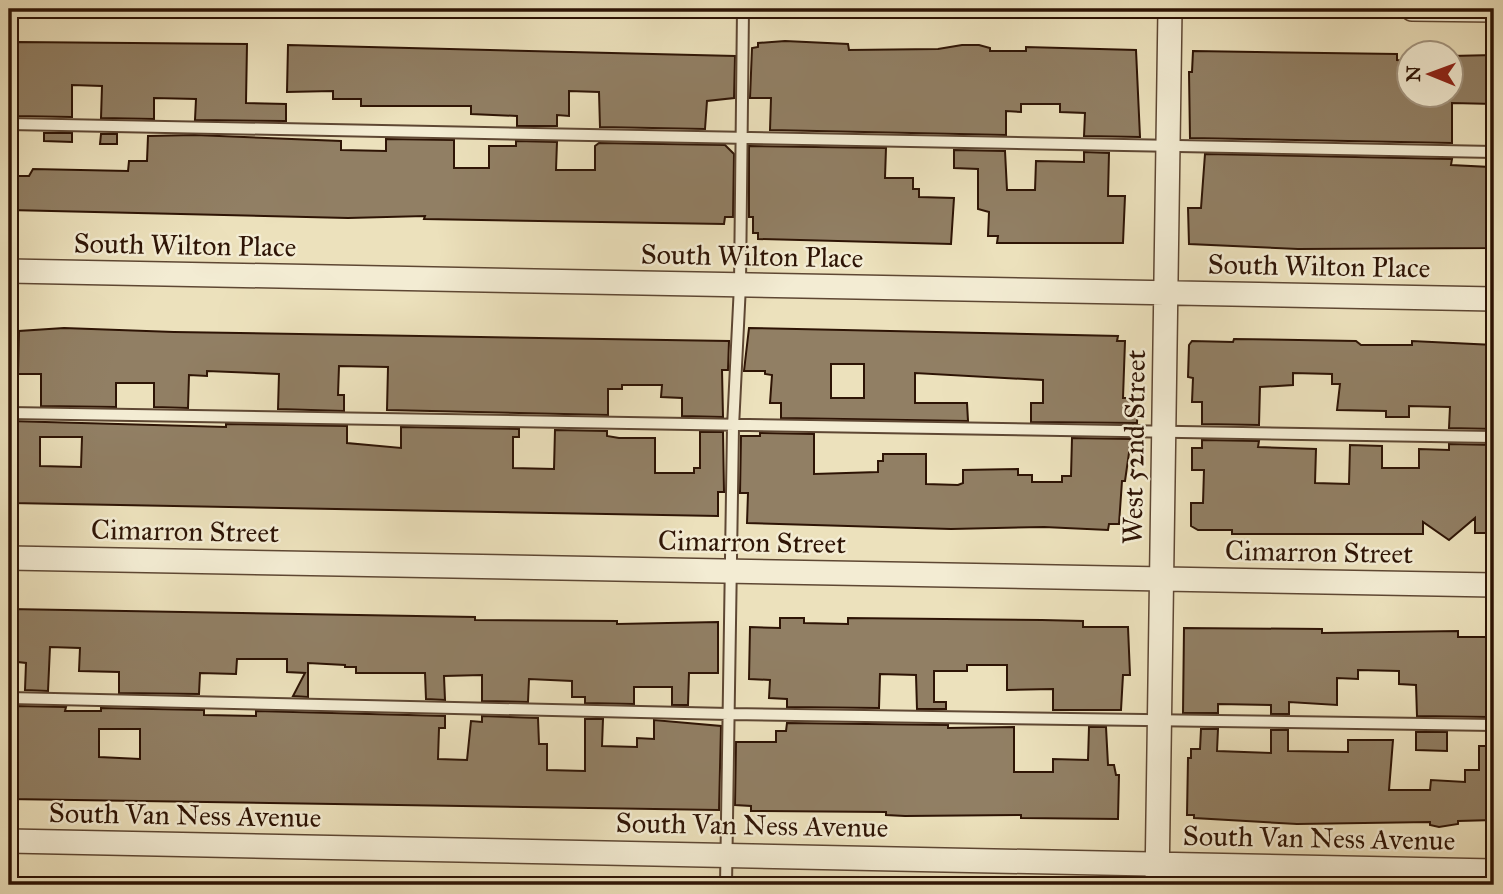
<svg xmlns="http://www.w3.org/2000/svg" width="1503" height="894" font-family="'IM FELL Great Primer',serif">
	<rect width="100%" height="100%" fill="#ece1bc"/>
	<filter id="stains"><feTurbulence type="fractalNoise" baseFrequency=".00286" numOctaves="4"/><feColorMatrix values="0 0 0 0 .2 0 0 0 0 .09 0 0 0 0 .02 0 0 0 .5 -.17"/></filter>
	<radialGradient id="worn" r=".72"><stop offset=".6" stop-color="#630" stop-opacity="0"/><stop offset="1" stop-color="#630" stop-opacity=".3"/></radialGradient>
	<path fill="#917f64" stroke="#2e1405" stroke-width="2" fill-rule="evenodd" d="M785,41L848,44L849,50L938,49L962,45H979L990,48V51H1026V47L1136,50L1140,137L1084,136L1085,113L1060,112V104H1021V112L1006,111V135L770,130L771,98H750L752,48L758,47V43Z
		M18,42L247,44L246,103L286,104V121L195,120L196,99L154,98V119L101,118L102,86L72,85V117L14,116V102H18Z
		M288,45L735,56L734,98L707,101L705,129L600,127L599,92L569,91V116L557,115V126H517V116L471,114V106H361V99H333V91L287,92Z
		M1193,51L1397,54V60L1409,61V94H1451V56L1494,55V104L1452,103V143L1190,138L1189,72H1192Z
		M44,133H72V142L44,141Z
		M101,134H117V144H100Z
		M195,135L341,141V150L386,151V139L454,140V168H489V146H516V141L557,142L556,170H595V146L599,143L725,145L734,154L733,217H725L724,224L424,219L425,216L348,218L9,210V176H29L33,169L128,171L129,161H147L148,136Z
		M749,146L886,148L885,178H913V189H919V197L954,198L951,244L758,239V233H753V217H749Z
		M954,150L1005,151L1007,190H1035L1036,161L1084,162V152L1109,153L1108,196H1125L1123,243H997L998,236H988L989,212L978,209V169L954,168Z
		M1205,154L1452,159L1451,165L1490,167L1489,204H1494V248L1298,249L1189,244L1188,208H1201Z
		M64,328L174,332L729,341L728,370H722L723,417L682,416V398L661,397L662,385H622V389H608V415L387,410L388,367L339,366L338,395H344V411L278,409L279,374L207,371V376L189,375L188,408L154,407V383H116V407L41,406V374H18L19,331Z
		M749,328L1118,336L1117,341H1125L1123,398H1138L1137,423L1031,422V403H1043V380L915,373V403H967L968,421L781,418V403H770L772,375L765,374V371H744ZM831,364H864V398H831Z
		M1234,339L1356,341L1361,345H1412V341L1494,345V429L1449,428L1450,407L1409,406V417H1386V411L1337,410L1340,384H1332V374L1293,373V385L1260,387L1259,425L1202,424V402H1192L1193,378L1188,377L1189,345L1192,341L1233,342Z
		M9,421L226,427V424L347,426V443L401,448V427L519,429V437H513V468L554,469L555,430L607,431V436L619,438H655V473H694V468H700V432H723L724,492H718V516L11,503ZM40,437H82L81,467L40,466Z
		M760,433L814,434V474L878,472V461H883V454H926V484L958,485L963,483V470L1018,469V475H1032V482H1062V476H1071L1072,438L1131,439L1125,481H1122L1119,524H1109L1108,530L1044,527L951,529L747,523L748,493H740L741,436H760Z
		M1202,440L1259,441L1258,447L1316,449L1315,483L1349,484L1350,445L1382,446V468H1419V449L1449,450V444L1494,445L1492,533H1475V518L1449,540L1423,522V534H1232V530H1198L1191,526V503H1203L1204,470H1192V448H1202Z
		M9,609L475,617V620L617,621V624L718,622V673H689L688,705H672V687H634V704L585,703V697H572V681L529,679L528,702L482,701V675L444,676L445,700L426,699L425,673H356V667H345V665L308,663V697L293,696L305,673L287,672V659H237L236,674L200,673L199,694L119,693V672L79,671L80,648L50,647L48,691L25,690L26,663L9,661Z
		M780,618H804V623L848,624V618L1042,620L1083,621V627H1128L1130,675H1123L1121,710H1053V689L1007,690V665H967V671H934V702H946V709H917L916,675L880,674L879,708L787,707V699L769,698L770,680L749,679L750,627L780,628Z
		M1184,628L1322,629V633L1458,631V637H1494L1490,717L1417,716L1416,685L1399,684V671L1358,670V679L1337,678V705L1289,702V714H1271V705L1218,704V713H1183Z
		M15,706L66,707L65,711H101V708L204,710V715L256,716V711L445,716V728H439L438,759L467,760L471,721L482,722V716L538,718L539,744H547V770L585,771V719H603L602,746L637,747V738L654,739V720L721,726L719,810L9,799V740H14ZM99,729H140V759L99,757Z
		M787,723L948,725V728L1014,727V772H1053V759L1088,760L1089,727H1106L1108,765H1114L1116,775H1119L1118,819L1021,818V815L905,816L886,815V812L751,811V806L735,805L736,742H776V731H786Z
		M1201,729H1218L1217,751L1271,753V730H1288V751L1348,752V740H1393L1389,790H1430L1431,780L1465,782V770H1479V746H1494V820L1458,821V824L1439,827L1430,825V822L1297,824L1194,818V815H1187L1188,758H1191V749H1200Z
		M1416,732H1447V751L1416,750Z"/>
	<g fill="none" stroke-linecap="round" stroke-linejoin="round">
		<defs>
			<path id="service" d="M9,124L1494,152
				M9,413L1494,437
				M9,698L729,714L1494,725
				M726,885L733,427L740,285L743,9"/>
			<path id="minor" d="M1412,9L1494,10
				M9,271L1494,299
				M9,558L1494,585
				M9,841L1494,871
				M1157,885L1170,9"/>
		</defs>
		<use href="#service" stroke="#5e4733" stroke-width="14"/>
		<use href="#minor" stroke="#5e4733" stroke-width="26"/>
		<use href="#service" stroke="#f3ecd3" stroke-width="10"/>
		<use href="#minor" stroke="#f3ecd3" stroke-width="23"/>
	</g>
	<g text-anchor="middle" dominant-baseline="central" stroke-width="5" stroke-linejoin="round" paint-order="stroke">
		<g font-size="28" fill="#2e1405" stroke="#f3ecd3">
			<text transform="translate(185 245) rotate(1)">South Wilton Place</text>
			<text transform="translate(752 256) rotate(1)">South Wilton Place</text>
			<text transform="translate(1319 266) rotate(1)">South Wilton Place</text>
			<text transform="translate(1134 447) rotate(-89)">West 52nd Street</text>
			<text transform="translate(185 531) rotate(1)">Cimarron Street</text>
			<text transform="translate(752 542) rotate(1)">Cimarron Street</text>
			<text transform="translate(1319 552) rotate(1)">Cimarron Street</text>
			<text transform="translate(185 815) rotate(1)">South Van Ness Avenue</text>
			<text transform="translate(752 825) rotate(1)">South Van Ness Avenue</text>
			<text transform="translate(1319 838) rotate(1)">South Van Ness Avenue</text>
		</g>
	</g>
	<rect width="1503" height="894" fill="none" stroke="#ece1bc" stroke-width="35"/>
	<rect x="10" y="10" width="1482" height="873" fill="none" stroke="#2e1405" stroke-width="3.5"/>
	<rect x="18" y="18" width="1468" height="859" fill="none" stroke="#2e1405" stroke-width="2"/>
	<g transform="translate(1430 74) rotate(271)"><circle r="33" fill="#f3ecd3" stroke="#a49681" stroke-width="2"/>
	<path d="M0-5L12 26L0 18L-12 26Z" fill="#8f2418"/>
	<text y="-10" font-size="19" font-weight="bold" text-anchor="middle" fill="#2e1405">N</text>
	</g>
	<rect width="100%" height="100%" filter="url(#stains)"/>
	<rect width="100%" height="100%" fill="url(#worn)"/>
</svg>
